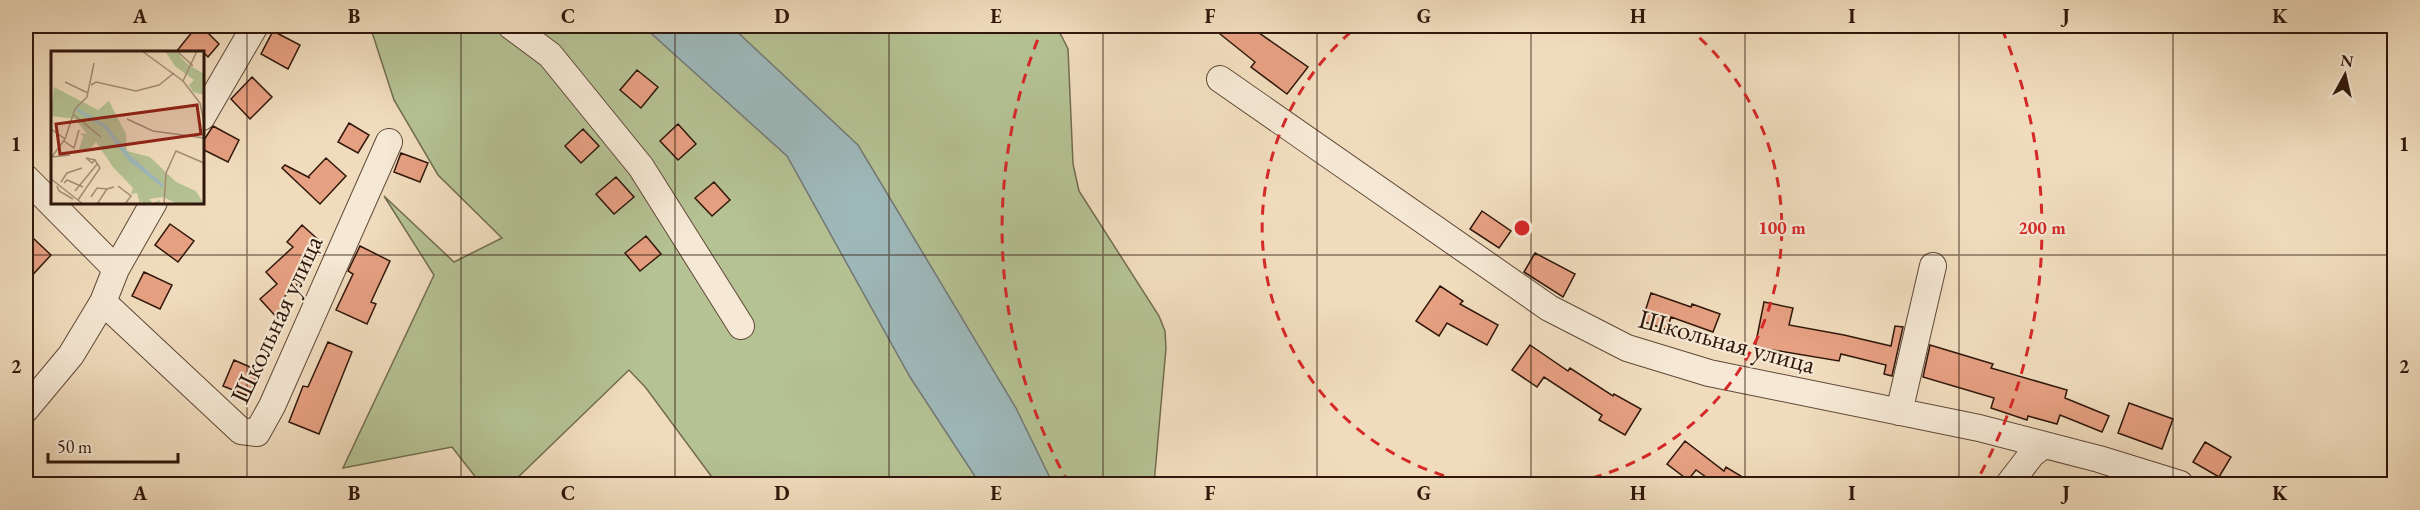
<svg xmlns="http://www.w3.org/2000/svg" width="2420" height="510" font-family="'EB Garamond',serif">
	<rect width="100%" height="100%" fill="#f0dcbd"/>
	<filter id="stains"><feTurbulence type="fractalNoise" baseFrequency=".00333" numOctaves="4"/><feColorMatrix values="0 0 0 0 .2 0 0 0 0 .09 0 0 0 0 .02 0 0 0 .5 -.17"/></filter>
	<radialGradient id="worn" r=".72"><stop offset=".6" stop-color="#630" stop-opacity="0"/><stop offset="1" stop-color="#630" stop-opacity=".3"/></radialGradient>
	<path fill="#b5c294" stroke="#726c50" stroke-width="1.5" d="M370,26H1052L1061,35L1068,49L1073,164L1079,191L1159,316L1165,331L1166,348L1154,484H717L646,388L629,370L511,484H481L452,447L343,468L434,275L384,196L454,262L502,238L438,175L394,100Z"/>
	<path fill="#9eb9bb" stroke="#727875" stroke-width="1.5" d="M643,26H731L858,145L1016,408L1053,484H980L910,377L787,156Z"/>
	<path fill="#e6a082" stroke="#30170b" stroke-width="1.5" d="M197,26H201L219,44L208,57L203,52H176Z
		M1227,26H1249L1308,67L1287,94L1251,67L1255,62L1220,34Z
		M273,31L300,45L288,69L261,54Z
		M637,70L658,87L641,108L620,90Z
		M252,77L272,97L250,119L231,99Z
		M349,123L369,135L358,153L338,142Z
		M678,124L696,144L678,160L660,141Z
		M213,126L239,140L228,162L202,149V143Z
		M583,129L599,146L581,163L565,146Z
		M401,153L428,163L420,182L394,172Z
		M326,158L346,176L320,204L282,168L285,165L310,178L308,177Z
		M616,177L634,197L614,214L596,194Z
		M714,182L730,200L712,216L695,198Z
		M1482,211L1511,231L1499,248L1470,229Z
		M170,224L194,241L178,262L155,245Z
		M302,225L323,244L294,275L300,282L283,298L292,308L279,320L260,299L277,284L266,272L293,247L287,242Z
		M646,236L661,254L640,271L625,253Z
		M33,238L51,255L26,282V246Z
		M360,246L390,261L371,302L376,304L367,324L336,310L353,274L348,271Z
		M1535,253L1575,274L1563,297L1524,272Z
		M144,272L172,285L160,309L132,296Z
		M1440,286L1463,301L1460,304L1498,325L1487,345L1447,323L1439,336L1416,321Z
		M1651,293L1691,307L1692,304L1720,314L1713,332L1671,317L1667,330L1642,321Z
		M1764,302L1793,308L1789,325L1844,335L1891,346L1895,326L1903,327L1892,376L1884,374L1886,365L1841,354L1839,361L1755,347Z
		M328,342L352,352L319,434L289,422L303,386L308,387Z
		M1530,345L1568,371L1570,368L1613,396L1614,394L1641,409L1625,435L1599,420L1602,415L1544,377L1537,387L1512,370Z
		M1930,345L1993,364L1991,368L2067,390L2065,398L2109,416L2102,432L2060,415L2057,424L2028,416L2027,420L1991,408L1994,398L1923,377Z
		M234,360L259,371L248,396L223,386Z
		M2129,403L2173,419L2162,449L2118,433Z
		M1685,441L1724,471L1726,467L1754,484H1716L1696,470L1688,480L1667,464Z
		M2205,442L2231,457L2219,477L2193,462Z"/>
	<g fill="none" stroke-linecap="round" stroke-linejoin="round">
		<defs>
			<path id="minor" d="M511,26L550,55L641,167L741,326
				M1220,79L1549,308L1627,348L1709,373L1979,428L2099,459L2180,484
				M202,117L255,26
				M26,178L116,269L103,302L71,355L26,409
				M116,269L154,202
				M103,302L241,431L257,433L272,406L389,142
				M1899,412L1933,266
				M2009,484L2032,454L2044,445"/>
		</defs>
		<use href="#minor" stroke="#604838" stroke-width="28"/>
		<use href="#minor" stroke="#f5e8d4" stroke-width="26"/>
	</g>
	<path fill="none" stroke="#30170b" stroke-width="1.5" stroke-opacity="0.55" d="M247,26V484M461,26V484M675,26V484M889,26V484M1103,26V484M1317,26V484M1531,26V484M1745,26V484M1959,26V484M2173,26V484M26,255H2394"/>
	<g fill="none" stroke="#d62828" stroke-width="3" stroke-dasharray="10 8">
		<path d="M1479 484A260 260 0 0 1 1358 26M1686 26A260 260 0 0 1 1565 484"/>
		<path d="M1069 484A520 520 0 0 1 1042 29M2002 29A520 520 0 0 1 1975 484"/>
	</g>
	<g text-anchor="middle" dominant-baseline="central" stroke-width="4.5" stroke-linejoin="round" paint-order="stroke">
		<g font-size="27" fill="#30170b" stroke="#f5e8d4">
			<text transform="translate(276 319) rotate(-65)">Школьная улица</text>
			<text transform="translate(1727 341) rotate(15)">Школьная улица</text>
		</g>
	</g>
	<g transform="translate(51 51)">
		<rect width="153" height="153" fill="#f0dcbd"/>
		<path d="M114,0H125L135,12L153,23V44L142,41L138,34L143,29L124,15ZM3,36L47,59L58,50L75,83L76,100L99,106L125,131L145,140L153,153H127L112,146L98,148L102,152L109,149L108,153H91V149L89,153L86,142L80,143L82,137L62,116L45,91L38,99L28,98L32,86L29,82L36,83L24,68L0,65Z" fill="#b5c294"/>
		<path d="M27,57L56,75L79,104L112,133V137L78,110L52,76L25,60Z" fill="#9eb9bb"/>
		<path fill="none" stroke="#a38d76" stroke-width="1.5" d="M91,0L132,30L149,52L153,71M127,1L142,15M132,30L146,0M14,31L37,42M40,34L45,31L85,40L108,34L123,22M23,64L50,86M76,68L102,80L153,87M0,78L14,88L0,107M14,88L24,58L36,46L43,12M13,90L23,97L28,79M1,106L19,104M0,128L32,153M10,131L16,122L31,117M13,132L16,129L32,136M6,135L8,140L22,148M67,135L80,145L74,153M24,140L47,112M40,146L46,137L56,138M27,149L49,117L44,109L41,112L35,107L44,109M46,153L56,138L63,136M113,153L115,122L125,100L153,112"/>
		<path fill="#8f2418" fill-opacity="0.15" stroke="#8f2418" stroke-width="3" d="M146,54L150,83L9,103L5,73Z"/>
		<rect width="153" height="153" fill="none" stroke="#30170b" stroke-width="3"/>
	</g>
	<circle cx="1522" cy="228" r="9" fill="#d62828" stroke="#f5e8d4" stroke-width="3"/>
	<g font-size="18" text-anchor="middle" font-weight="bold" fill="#d62828" stroke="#f5e8d4" stroke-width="4.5" stroke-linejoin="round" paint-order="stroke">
		<text x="1782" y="234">100 m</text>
		<text x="2042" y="234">200 m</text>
	</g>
	<rect width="2420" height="510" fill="none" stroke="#f0dcbd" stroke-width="66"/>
	<g transform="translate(2345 75) rotate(8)" stroke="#f5e8d4" stroke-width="4.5" paint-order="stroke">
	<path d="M0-4.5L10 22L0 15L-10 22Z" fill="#30170b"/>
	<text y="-9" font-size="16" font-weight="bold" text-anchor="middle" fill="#30170b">N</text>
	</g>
	<path d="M48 453v9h130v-9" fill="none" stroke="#30170b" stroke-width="3"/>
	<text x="57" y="453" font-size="18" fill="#30170b" stroke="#f5e8d4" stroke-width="4.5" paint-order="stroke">50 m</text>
	<rect x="33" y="33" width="2354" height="444" fill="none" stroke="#30170b" stroke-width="2"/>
	<g font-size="20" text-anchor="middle" font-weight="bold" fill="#30170b">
		<text x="140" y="23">A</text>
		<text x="354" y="23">B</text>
		<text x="568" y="23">C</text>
		<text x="782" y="23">D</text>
		<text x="996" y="23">E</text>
		<text x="1210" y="23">F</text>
		<text x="1424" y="23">G</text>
		<text x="1638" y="23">H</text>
		<text x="1852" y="23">I</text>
		<text x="2066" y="23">J</text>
		<text x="2280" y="23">K</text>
		<text x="16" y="151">1</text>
		<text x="2404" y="151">1</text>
		<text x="16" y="373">2</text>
		<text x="2404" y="373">2</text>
		<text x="140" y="500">A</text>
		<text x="354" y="500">B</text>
		<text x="568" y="500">C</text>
		<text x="782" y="500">D</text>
		<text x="996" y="500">E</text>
		<text x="1210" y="500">F</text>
		<text x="1424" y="500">G</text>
		<text x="1638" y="500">H</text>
		<text x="1852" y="500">I</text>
		<text x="2066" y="500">J</text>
		<text x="2280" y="500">K</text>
	</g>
	<rect width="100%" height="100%" filter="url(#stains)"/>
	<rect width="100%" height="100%" fill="url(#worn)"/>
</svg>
